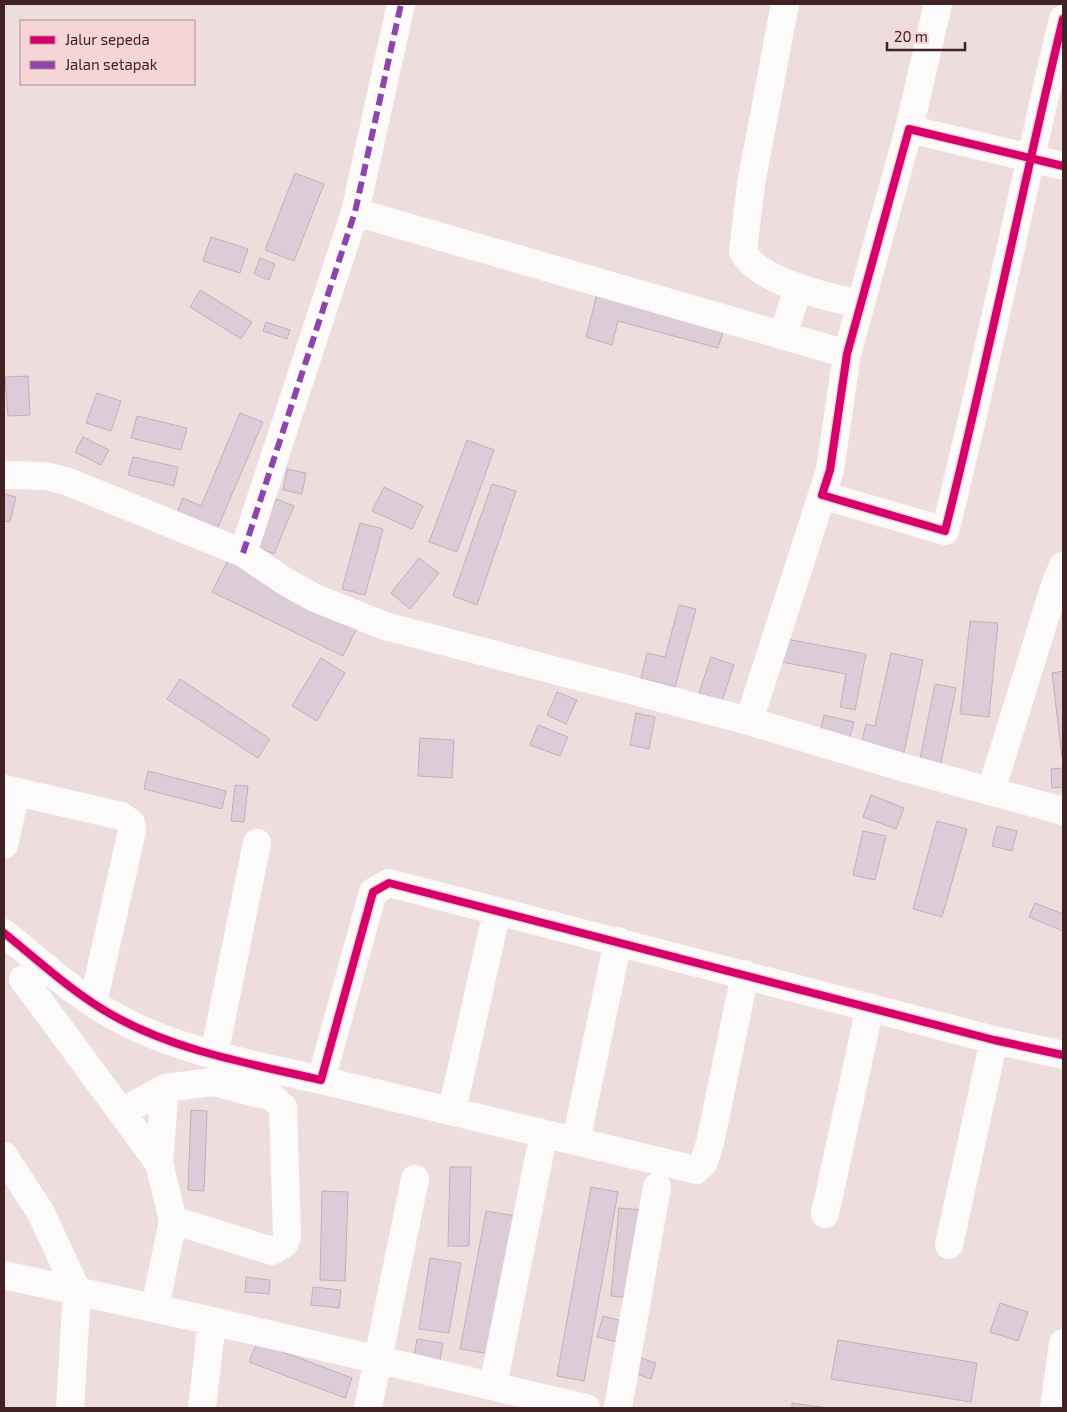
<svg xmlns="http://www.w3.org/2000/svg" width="1067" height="1412" font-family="'Exo 2',sans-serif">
	<rect width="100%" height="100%" fill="#edd"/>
	<path fill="#dcccd7" stroke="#bfb0ba" d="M295,173L324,184L294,261L265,250Z
		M211,237L248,249L240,273L203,261Z
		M260,258L275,264L269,280L254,274Z
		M200,290L252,322L241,339L190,307Z
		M597,294L726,322L718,348L618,321L612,345L586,337Z
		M266,322L290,330L287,339L263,331Z
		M28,376L30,415L8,416L5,377Z
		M97,393L121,401L111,431L86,423Z
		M240,413L263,422L215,534L175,518L183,498L201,506Z
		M137,416L187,428L181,450L131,438Z
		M83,437L109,450L101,465L75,452Z
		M467,440L494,450L457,552L429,542Z
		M133,457L178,467L174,486L128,475Z
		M287,469L306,473L302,494L283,490Z
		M492,484L516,491L477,605L453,596Z
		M384,487L423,506L412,529L372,511Z
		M4,494L16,497L10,522L4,521Z
		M276,499L294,506L274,554L256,547Z
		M360,523L383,529L365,595L342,589Z
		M419,558L439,573L410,609L391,593Z
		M228,560L359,624L343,656L212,592Z
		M679,605L696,609L675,687L641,678L647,653L665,657Z
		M970,621L998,623L989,717L960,714Z
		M781,638L866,654L855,710L840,707L846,674L776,661Z
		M891,653L923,660L902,762L860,750L866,724L875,726Z
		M711,657L734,665L722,701L699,693Z
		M321,658L345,673L317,721L292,706Z
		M1063,671V757H1062L1052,673Z
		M180,679L270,739L258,758L167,699Z
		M935,684L956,688L940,768L919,764Z
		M557,692L577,700L566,724L547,715Z
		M636,713L655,717L649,749L630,745Z
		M824,715L854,722L850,737L821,730Z
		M538,725L568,737L560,756L530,745Z
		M420,738L454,740L452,778L418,776Z
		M1063,768V787L1052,788L1051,769Z
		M148,771L226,791L222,809L144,789Z
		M235,785L248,786L244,822L231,821Z
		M871,795L904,808L896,829L863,817Z
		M937,821L967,829L942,917L913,909Z
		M997,826L1017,831L1012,851L992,846Z
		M863,831L886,836L875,880L853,875Z
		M1035,903L1063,914V931L1029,917Z
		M191,1110L207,1111L204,1191L188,1190Z
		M450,1167H471L469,1246H448Z
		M591,1187L618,1192L584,1381L557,1376Z
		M322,1191L348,1192L345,1281L320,1280Z
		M619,1208L643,1210L634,1298L611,1296Z
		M486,1211L516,1216L491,1354L460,1349Z
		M430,1258L461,1263L449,1333L419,1329Z
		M246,1277L270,1280L269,1294L245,1292Z
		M313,1287L341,1290L339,1308L311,1305Z
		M1000,1303L1028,1312L1018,1341L990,1332Z
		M603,1316L622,1321L617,1342L597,1337Z
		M417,1339L443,1343L440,1360L414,1356Z
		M838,1340L977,1363L971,1402L831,1379Z
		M257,1342L352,1378L345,1398L249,1362Z
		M638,1357L656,1363L651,1379L633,1373Z
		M792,1403L828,1408H792Z"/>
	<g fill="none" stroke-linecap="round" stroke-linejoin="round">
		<path stroke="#fcfafa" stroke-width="28" d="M785,4L751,184L743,251C756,281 830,298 860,304
			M1063,19C1022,189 988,361 945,531L822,495L830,470L847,354L909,129L1063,166
			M909,129L938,4
			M355,212L847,354
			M783,336L798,287
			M4,475L46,476L66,481L243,553L286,582L315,598L385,626L749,721L905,768L1063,811
			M243,553L355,212L401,4
			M749,721L822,495
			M4,789L121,816L131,823L132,831L93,1003
			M991,791L1055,585L1063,566
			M4,845L16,792
			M4,933C39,961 74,994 114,1016C176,1051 252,1064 321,1080L373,892L389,883L994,1040L1063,1055
			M23,979L159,1163L173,1220L155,1308
			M214,1055L257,843
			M321,1080L696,1170L704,1162L710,1143L745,974
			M452,1111L497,911
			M122,1112L165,1088L213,1082L272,1097L283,1107L287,1237L284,1244L272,1251L173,1220
			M576,1141L618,941
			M4,1156L41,1213L77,1291L70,1408
			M159,1163L165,1088
			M825,1214L870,1007
			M949,1245L994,1040
			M4,1275L212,1321L586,1408
			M493,1386L540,1152
			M202,1408L212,1321
			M368,1408L415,1179
			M618,1408L657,1187
			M1054,1408L1063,1343"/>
		<path stroke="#8e44ad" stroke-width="6" stroke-dasharray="12 6" stroke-linecap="butt" d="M243,553L355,212L401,4"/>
		<defs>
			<path id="cycleway" d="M1063,19C1022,189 988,361 945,531L822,495L830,470L847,354L909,129L1063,166
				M4,933C39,961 74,994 114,1016C176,1051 252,1064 321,1080L373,892L389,883L994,1040L1063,1055"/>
		</defs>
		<use href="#cycleway" stroke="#f6d5d7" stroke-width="11"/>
		<use href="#cycleway" stroke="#d6006c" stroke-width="8"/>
	</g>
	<rect width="1067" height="1412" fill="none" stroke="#402225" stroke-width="10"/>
	<rect x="20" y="20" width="175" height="65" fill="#f6d5d7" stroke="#ad8d90"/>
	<rect x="30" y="36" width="25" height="8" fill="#d6006c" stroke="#ad8d90"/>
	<text x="65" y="45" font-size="15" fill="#402225">Jalur sepeda</text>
	<rect x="30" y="61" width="25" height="8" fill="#8e44ad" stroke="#ad8d90"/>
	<text x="65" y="70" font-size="15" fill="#402225">Jalan setapak</text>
	<path d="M887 42v8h78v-8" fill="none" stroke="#402225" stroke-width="2.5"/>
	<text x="894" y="42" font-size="15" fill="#402225" stroke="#f6d5d7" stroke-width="4" paint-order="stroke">20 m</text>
</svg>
